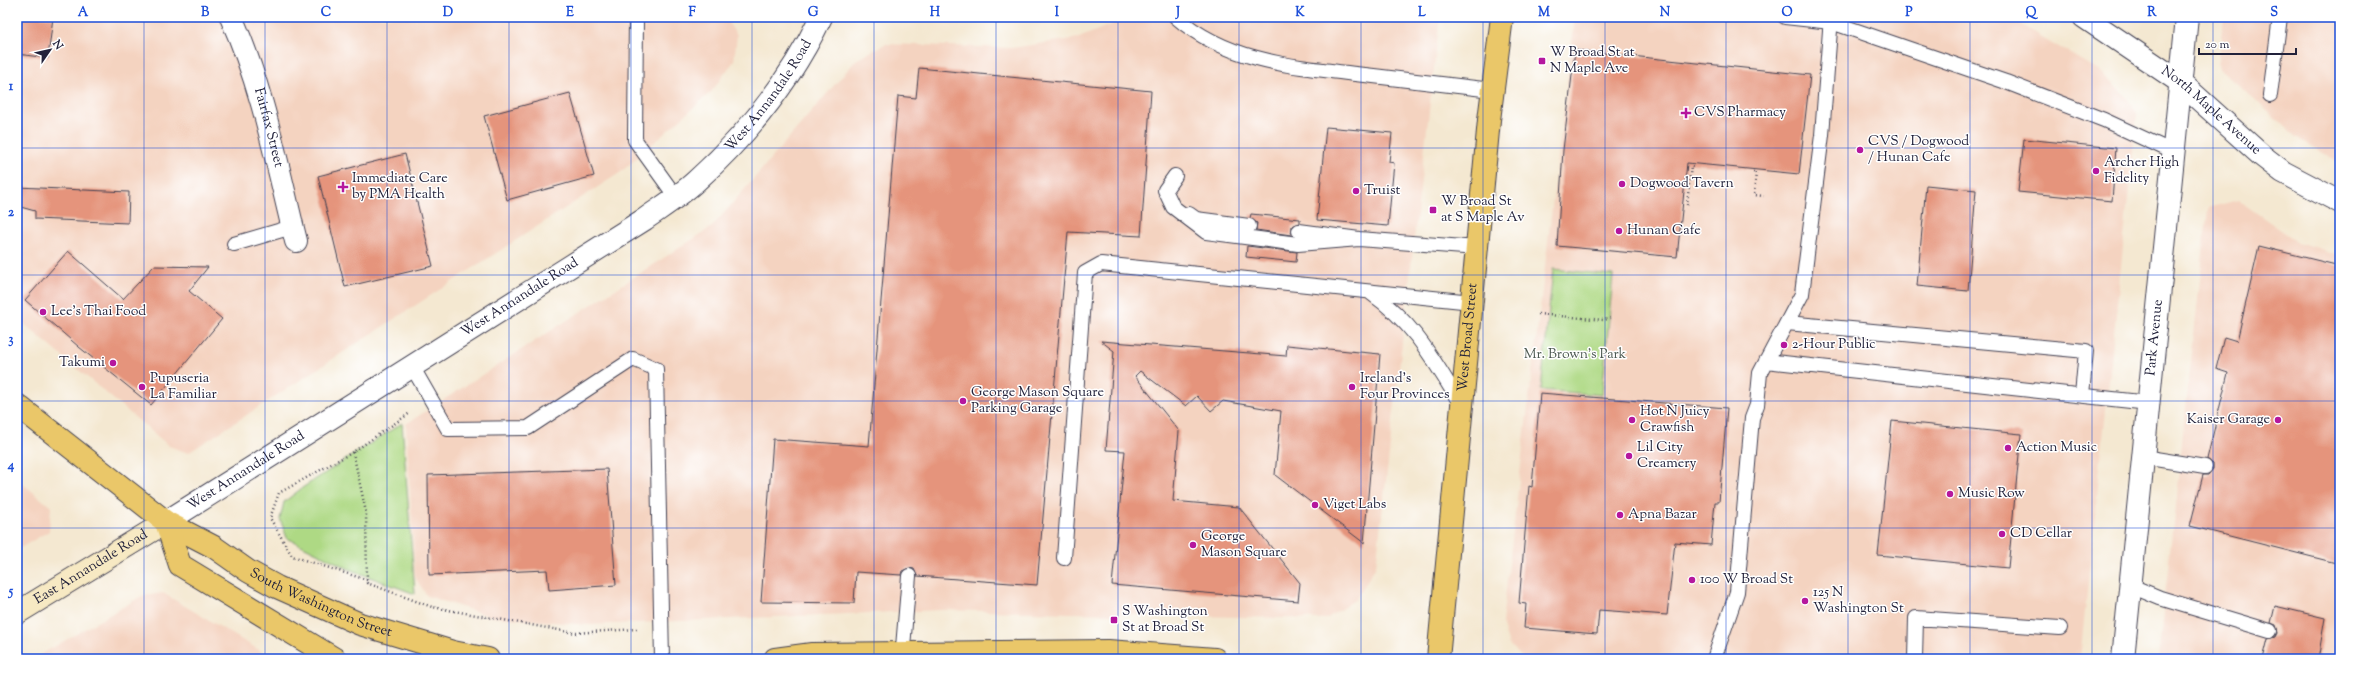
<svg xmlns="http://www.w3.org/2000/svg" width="2357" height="676" font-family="'Sorts Mill Goudy',serif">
	<rect width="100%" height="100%" fill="#fff"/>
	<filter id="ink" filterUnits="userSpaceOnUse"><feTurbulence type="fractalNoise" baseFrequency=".025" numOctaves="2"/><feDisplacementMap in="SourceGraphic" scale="8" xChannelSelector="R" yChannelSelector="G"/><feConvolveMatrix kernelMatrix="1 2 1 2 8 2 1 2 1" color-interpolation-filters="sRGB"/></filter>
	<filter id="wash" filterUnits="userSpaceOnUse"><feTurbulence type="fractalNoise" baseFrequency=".012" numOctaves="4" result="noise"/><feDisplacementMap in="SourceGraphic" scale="16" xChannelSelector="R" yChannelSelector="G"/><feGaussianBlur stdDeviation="0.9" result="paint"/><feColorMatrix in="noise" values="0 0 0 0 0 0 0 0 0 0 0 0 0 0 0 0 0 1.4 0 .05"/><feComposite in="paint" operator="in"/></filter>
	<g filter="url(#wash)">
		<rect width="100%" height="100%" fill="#f4e8d1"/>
		<path fill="#f4d3c0" d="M17,17H724L737,35L734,61L711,92L621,172L188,453L169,446L17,318Z
			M1129,17H1440L1376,566L1356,599L1326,619L942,610L589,625L493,617L427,596L415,577L406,424L712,227L856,60L885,44L1012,48L1079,38Z
			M1575,17H2009L2102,73L2124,94L2137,113L2080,659H1524L1509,645L1502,623Z
			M2223,17H2340V164L2297,137L2218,68Z
			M2238,200L2298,242L2340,255V659H2158L2208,208Z
			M17,479L51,507L49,531L17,550Z
			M163,593L274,659H33L142,596Z"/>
		<path fill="#aed984" stroke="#687e60" d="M1553,269L1613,275L1602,395L1541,390Z
			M402,423L415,594L351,570L287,538L280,519L284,502L302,488Z"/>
		<g id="blocks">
			<path fill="#e5947c" d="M17,17H53L48,58L17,54Z
				M1575,50L1810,75L1799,174L1687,163L1677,257L1557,246L1563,150Z
				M919,68L1151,91L1141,236L1068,232L1037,585L917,576L914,569L909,568L902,571L901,575L856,572L854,603L761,602L773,439L869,446L898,96L916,98Z
				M570,93L594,176L507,200L484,116Z
				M1326,127L1392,133L1389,162L1394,163L1388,226L1317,220Z
				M2024,139L2116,148L2112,201L2018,192Z
				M405,154L433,266L345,287L318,176Z
				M1926,185L1976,190L1968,291L1917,286Z
				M17,187L129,192L128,223L35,219V211L17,206Z
				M1251,214L1300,219V223L1292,226L1291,235L1256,230L1257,223L1250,218Z
				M1247,246L1297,252L1296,262L1246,257Z
				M2259,246L2340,266V564L2190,526L2203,475H2208L2213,469V464L2207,459L2228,373L2216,369L2224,337L2237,341Z
				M68,251L123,299L154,266L208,267L189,291L222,319L151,405L79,347L25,300Z
				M1101,341L1286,356L1287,345L1380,354L1364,543L1275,475L1281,411L1223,401L1211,411L1197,396L1186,406L1140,371L1135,376L1179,431L1173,501L1239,507L1300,583L1298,601L1112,585L1125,451L1106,450L1114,351Z
				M1540,393L1727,408L1719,502H1715L1711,545L1675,542L1667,615L1599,610L1597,634L1524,628L1526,604L1519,603L1529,486L1532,487Z
				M1892,421L2021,434L2008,568L1878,555Z
				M607,469L616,585L549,590L547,570L429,575L428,475Z
				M2275,606L2325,618L2318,659H2263L2268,639L2276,637L2278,633L2276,625L2271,623Z"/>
		</g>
	</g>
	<g filter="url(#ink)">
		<use href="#blocks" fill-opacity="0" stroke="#424052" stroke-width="1"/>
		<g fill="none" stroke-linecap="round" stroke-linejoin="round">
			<defs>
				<path id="service" d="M636,17L635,140L676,197
					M1176,17C1229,63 1298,67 1365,75C1407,80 1450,85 1492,90
					M1785,17L1831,22L2006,82L2104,120L2173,152
					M2270,95L2280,17
					M1175,176L1165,190L1173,207L1206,232L1298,244L1359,239
					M1189,214L1196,219L1249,226
					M1299,231L1359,239L1477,248
					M234,244L292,227
					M1371,293C1417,326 1433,360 1462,406
					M1787,323L2086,351L2082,395
					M1766,361L2149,403
					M413,368L448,429L528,428L633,359L656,369L662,659
					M2143,457L2205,467
					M1064,558L1085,273L1101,264L1472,302
					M2131,586L2160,598L2270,631
					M902,659L909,576
					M1714,659L1737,592L1752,418L1757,405L1760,373L1802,294L1822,135L1831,17
					M1915,659L1916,618L2060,628"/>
				<g id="minor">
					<path id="s1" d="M231,17C263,88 277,165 296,241"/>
					<path id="s2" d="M2084,17L2180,82L2261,155L2283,172L2340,202"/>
					<path id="s3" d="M2123,659L2187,17"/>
				</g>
				<g id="tertiary">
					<path id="s4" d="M166,522L645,219C662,207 681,195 696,181C748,134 791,80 821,17"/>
				</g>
				<g id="secondary">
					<path id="s5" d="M17,613L166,522"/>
				</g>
				<g id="primary">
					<path id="s6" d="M17,405L166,522L214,547L248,571L277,587L360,624L453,652L488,659"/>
					<path d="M166,522L180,565L335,659"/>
					<path d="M775,659L812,654L1108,651L1215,659"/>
					<path id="s7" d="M1438,659L1489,120L1502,17"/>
				</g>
			</defs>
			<use href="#service" stroke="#424052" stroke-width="16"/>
			<use href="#minor" stroke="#424052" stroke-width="24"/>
			<use href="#tertiary" stroke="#424052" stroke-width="24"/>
			<use href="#secondary" stroke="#424052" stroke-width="24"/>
			<use href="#primary" stroke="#424052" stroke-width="24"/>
			<path stroke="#424052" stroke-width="2.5" stroke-dasharray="1 3" stroke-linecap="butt" d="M1753,172H1756L1754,195L1764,196
				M1687,205L1691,166L1695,167
				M1538,314L1604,320L1610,318
				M353,452L366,512L367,583L432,607L575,633L637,629
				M367,580L292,556L270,518L279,493L353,452L410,413"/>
			<use href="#service" stroke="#fff" stroke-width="14"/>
			<use href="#minor" stroke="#fff" stroke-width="22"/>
			<use href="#tertiary" stroke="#fff" stroke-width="22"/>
			<use href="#secondary" stroke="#f7e9c3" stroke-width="22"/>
			<use href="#primary" stroke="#eac769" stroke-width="22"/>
		</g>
	</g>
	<path fill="none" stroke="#1d4ed8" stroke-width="1" stroke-opacity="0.55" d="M144,17V659M265,17V659M387,17V659M509,17V659M631,17V659M752,17V659M874,17V659M996,17V659M1118,17V659M1239,17V659M1361,17V659M1483,17V659M1605,17V659M1726,17V659M1848,17V659M1970,17V659M2092,17V659M2213,17V659M17,148H2340M17,275H2340M17,401H2340M17,528H2340"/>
	<g fill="#b5179e" stroke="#fff" stroke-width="1.5">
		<rect x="1538" y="57" width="8" height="8" rx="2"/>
		<path d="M1684 107h4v4h4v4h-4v4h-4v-4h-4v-4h4z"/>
		<circle cx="1860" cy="150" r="4"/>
		<circle cx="2096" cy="171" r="4"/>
		<circle cx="1622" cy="184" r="4"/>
		<path d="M341 181h4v4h4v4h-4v4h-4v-4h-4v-4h4z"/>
		<circle cx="1356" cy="191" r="4"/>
		<rect x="1429" y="206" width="8" height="8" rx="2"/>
		<circle cx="1619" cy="231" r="4"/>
		<circle cx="43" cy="312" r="4"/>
		<circle cx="1784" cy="345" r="4"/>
		<circle cx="113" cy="363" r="4"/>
		<circle cx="142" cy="387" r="4"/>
		<circle cx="1352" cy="387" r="4"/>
		<circle cx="963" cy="401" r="4"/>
		<circle cx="1632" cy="420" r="4"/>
		<circle cx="2278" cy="420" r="4"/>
		<circle cx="2008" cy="448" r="4"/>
		<circle cx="1629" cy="456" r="4"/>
		<circle cx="1950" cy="494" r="4"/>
		<circle cx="1315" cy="505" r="4"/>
		<circle cx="1620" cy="515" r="4"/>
		<circle cx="2002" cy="534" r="4"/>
		<circle cx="1193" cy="545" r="4"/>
		<circle cx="1692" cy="580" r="4"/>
		<circle cx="1805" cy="601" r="4"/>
		<rect x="1110" y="616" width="8" height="8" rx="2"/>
	</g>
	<g text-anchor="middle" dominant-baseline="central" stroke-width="3" stroke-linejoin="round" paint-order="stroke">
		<g font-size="14" fill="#22223b" stroke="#fff" text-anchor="start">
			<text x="1550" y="53">W Broad St at<tspan x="1550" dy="16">N Maple Ave</tspan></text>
			<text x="1694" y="113">CVS Pharmacy</text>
			<text x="1868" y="142">CVS / Dogwood<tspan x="1868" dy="16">/ Hunan Cafe</tspan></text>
			<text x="2104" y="163">Archer High<tspan x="2104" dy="16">Fidelity</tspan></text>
			<text x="352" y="179">Immediate Care<tspan x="352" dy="16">by PMA Health</tspan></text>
			<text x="1630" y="184">Dogwood Tavern</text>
			<text x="1364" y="191">Truist</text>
			<text x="1441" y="202">W Broad St<tspan x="1441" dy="16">at S Maple Av</tspan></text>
			<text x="1627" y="231">Hunan Cafe</text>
			<text x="51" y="312">Lee's Thai Food</text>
			<text x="1792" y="345">2-Hour Public</text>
			<text x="105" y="363" text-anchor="end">Takumi</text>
			<text x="150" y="379">Pupuseria<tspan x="150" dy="16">La Familiar</tspan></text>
			<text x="1360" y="379">Ireland's<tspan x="1360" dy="16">Four Provinces</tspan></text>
			<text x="971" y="393">George Mason Square<tspan x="971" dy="16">Parking Garage</tspan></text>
			<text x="1640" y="412">Hot N Juicy<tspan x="1640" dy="16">Crawfish</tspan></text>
			<text x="2270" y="420" text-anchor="end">Kaiser Garage</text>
			<text x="1637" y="448">Lil City<tspan x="1637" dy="16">Creamery</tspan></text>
			<text x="2016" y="448">Action Music</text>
			<text x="1958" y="494">Music Row</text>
			<text x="1323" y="505">Viget Labs</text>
			<text x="1628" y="515">Apna Bazar</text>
			<text x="2010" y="534">CD Cellar</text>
			<text x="1201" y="537">George<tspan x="1201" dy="16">Mason Square</tspan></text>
			<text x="1700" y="580">100 W Broad St</text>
			<text x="1813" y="593">125 N<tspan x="1813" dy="16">Washington St</tspan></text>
			<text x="1122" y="612">S Washington<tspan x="1122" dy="16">St at Broad St</tspan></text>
		</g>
		<g font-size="14" fill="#22223b" stroke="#fff">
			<text stroke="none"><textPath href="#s4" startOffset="743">West Annandale Road</textPath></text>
			<text stroke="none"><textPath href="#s2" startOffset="158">North Maple Avenue</textPath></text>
			<text stroke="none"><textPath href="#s1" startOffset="117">Fairfax Street</textPath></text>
			<text stroke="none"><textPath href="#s4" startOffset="419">West Annandale Road</textPath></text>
			<text stroke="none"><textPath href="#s7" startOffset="323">West Broad Street</textPath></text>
			<text stroke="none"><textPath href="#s3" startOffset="323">Park Avenue</textPath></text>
			<text stroke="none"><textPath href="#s4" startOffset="95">West Annandale Road</textPath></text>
			<text stroke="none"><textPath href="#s5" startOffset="87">East Annandale Road</textPath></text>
			<text stroke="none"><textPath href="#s6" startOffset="365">South Washington Street</textPath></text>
		</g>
		<g font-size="14" fill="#4c5951" stroke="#fff">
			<text x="1575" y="355">Mr. Brown's Park</text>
		</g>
	</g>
	<rect width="2357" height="676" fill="none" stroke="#fff" stroke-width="44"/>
	<g transform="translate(50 50) rotate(56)" stroke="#ffffff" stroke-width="3" paint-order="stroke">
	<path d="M0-3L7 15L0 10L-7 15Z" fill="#22223b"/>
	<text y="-6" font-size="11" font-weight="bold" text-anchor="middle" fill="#22223b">N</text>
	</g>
	<path d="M2199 48v6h97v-6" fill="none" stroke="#22223b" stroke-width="2"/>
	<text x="2205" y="48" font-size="12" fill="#22223b" stroke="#ffffff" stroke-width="3" paint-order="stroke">20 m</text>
	<rect x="22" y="22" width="2313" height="632" fill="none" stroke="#1d4ed8" stroke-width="1.5"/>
	<g font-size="13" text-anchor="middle" font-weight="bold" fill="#1d4ed8">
		<text x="83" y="16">A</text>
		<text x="205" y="16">B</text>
		<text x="326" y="16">C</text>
		<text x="448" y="16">D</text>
		<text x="570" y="16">E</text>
		<text x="692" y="16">F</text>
		<text x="813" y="16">G</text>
		<text x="935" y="16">H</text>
		<text x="1057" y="16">I</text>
		<text x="1178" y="16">J</text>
		<text x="1300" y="16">K</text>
		<text x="1422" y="16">L</text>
		<text x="1544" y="16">M</text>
		<text x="1665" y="16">N</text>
		<text x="1787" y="16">O</text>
		<text x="1909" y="16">P</text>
		<text x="2031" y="16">Q</text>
		<text x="2152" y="16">R</text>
		<text x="2274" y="16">S</text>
		<text x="11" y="90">1</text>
		<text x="11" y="216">2</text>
		<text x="11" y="343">3</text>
		<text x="11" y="469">4</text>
		<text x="11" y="595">5</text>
	</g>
</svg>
